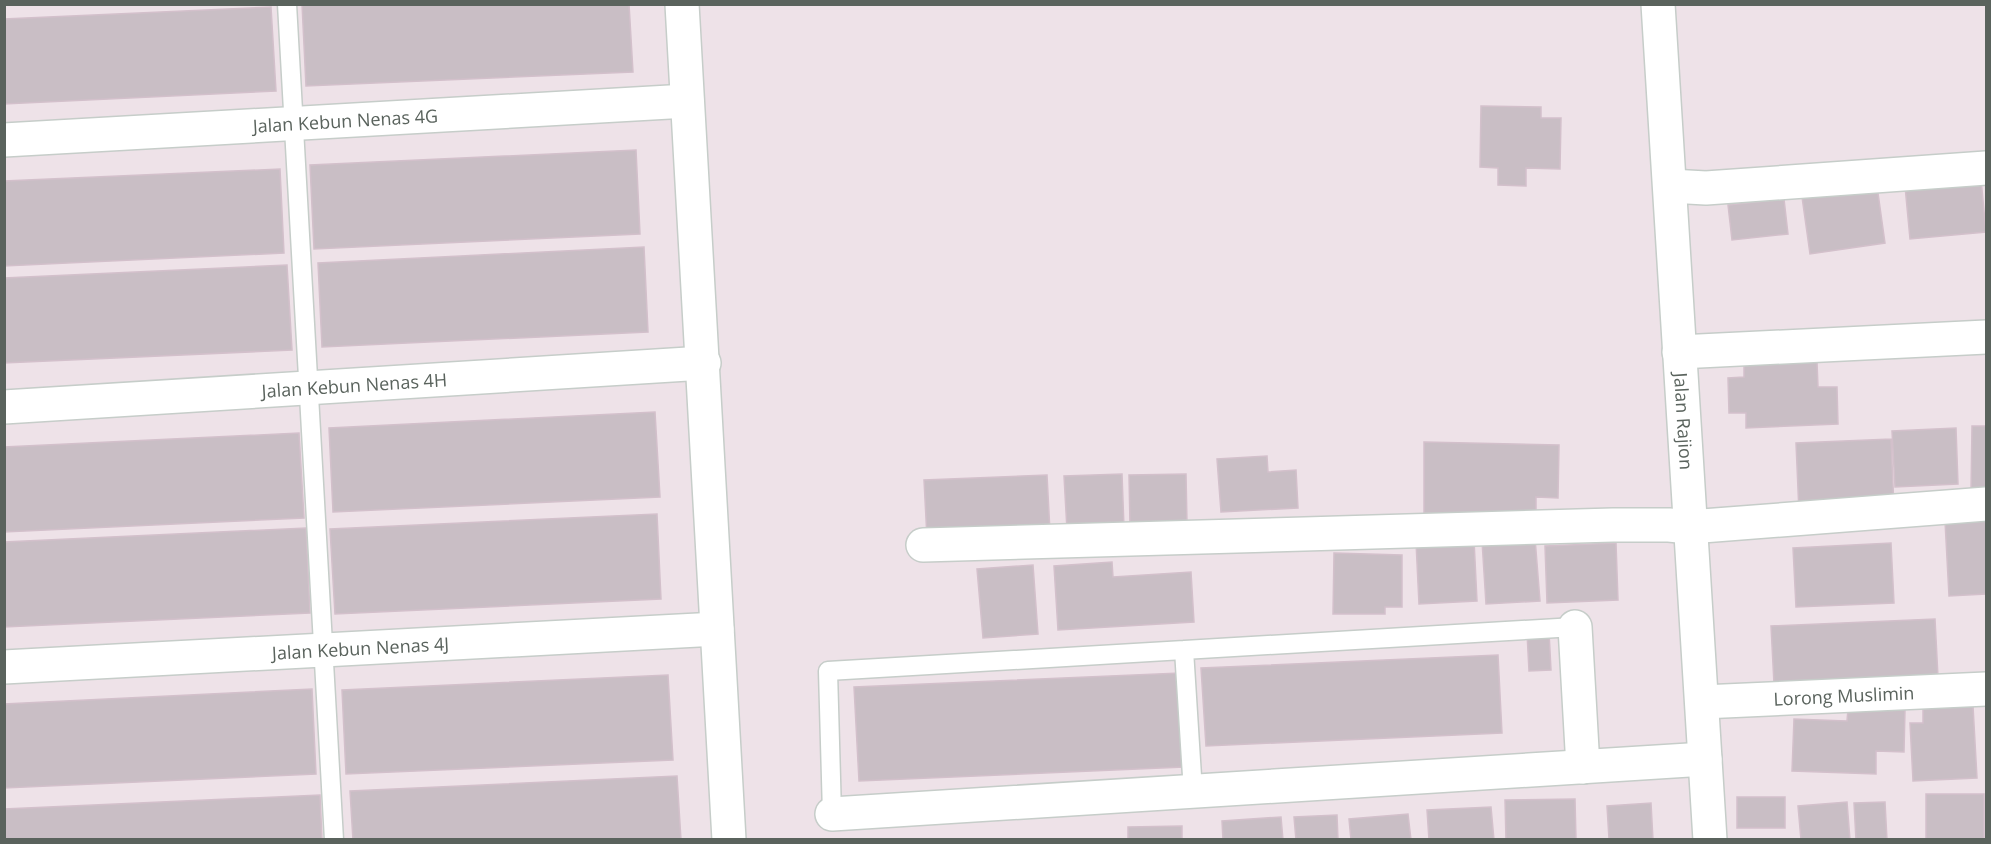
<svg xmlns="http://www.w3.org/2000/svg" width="1991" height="844" font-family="'Open Sans',sans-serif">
	<rect width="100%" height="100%" fill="#eee2e8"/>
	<path fill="#c9bec5" stroke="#d3c0cb" stroke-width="1.5" d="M302,4H629L633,72L306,86Z
		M271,7L276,91L4,104V19Z
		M1481,106L1541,107V118H1561L1560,169L1526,168V186L1498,185V168L1480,167Z
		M636,150L640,234L314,249L310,165Z
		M280,169L284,253L4,266V181Z
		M1981,179L1986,232L1910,239L1905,186Z
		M1877,186L1885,243L1810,254L1802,197Z
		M1784,199L1788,234L1732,240L1728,205Z
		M644,247L648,332L322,347L318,263Z
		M287,265L292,350L4,363V278Z
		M1817,362L1818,387H1837L1838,424L1746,428V413H1729L1728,378L1744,377V364Z
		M655,412L660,497L333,512L329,428Z
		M1972,426H1986V493L1971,492Z
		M1956,428L1958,484L1895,487L1892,431Z
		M299,433L304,518L4,532V447Z
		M1891,439L1894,508L1799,512L1796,443Z
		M1424,442L1559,445L1558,498L1536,497V515L1424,513Z
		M1267,456L1268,472L1296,470L1298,508L1221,512L1217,459Z
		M1122,474L1124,528L1067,530L1064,476Z
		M1186,474L1187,524L1130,525L1129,475Z
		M1047,475L1050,532L927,538L924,480Z
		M657,514L661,599L335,614L330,529Z
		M1986,519V594L1949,596L1945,521Z
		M306,528L310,613L4,627V542Z
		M1535,538L1540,601L1486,604L1482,541Z
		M1474,540L1477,601L1419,604L1416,542Z
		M1616,543L1618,600L1547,603L1545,546Z
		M1891,543L1894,603L1796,607L1793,548Z
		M1334,553L1402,555V607H1385V614H1333Z
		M1112,562L1113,577L1191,572L1194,622L1058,630L1054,566Z
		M1033,565L1038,634L983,638L977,569Z
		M1935,619L1938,677L1774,684L1771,626Z
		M1549,632L1551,670L1529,671L1527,633Z
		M1498,655L1502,733L1206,746L1201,668Z
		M1180,673L1184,767L859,781L854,687Z
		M668,675L673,760L346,774L342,690Z
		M312,689L316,774L4,788V704Z
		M1973,706L1977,778L1913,781L1910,723H1923V709Z
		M1848,709L1905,710L1904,752L1876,751V774L1792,771L1794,719L1847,721Z
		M677,776L681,840H353L350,791Z
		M1926,794H1984V840H1926Z
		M320,795L322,840H4V809Z
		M1737,797H1785V828H1737Z
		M1575,799L1576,840H1506L1505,800Z
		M1847,802L1850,840H1801L1798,806Z
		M1885,802L1887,840H1856L1854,803Z
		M1651,803L1653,840H1604L1609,839L1607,806Z
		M1491,807L1494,840H1429L1427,810Z
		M1408,814L1411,840H1351L1349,819Z
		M1337,815L1338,840H1296L1294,817Z
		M1281,817L1283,840H1223L1222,821Z
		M1182,826V840H1128V827Z"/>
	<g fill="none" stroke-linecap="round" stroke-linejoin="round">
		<defs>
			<path id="lane" d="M287,4L334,840
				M1184,650L1193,792
				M832,814L828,671L1575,627"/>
			<g id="street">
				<path d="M682,4L729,840"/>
				<path id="s1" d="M1658,4L1710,840"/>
				<path id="s2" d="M4,140L687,101"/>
				<path d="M1670,186L1706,188L1986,168"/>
				<path d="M1679,352L1986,337"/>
				<path id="s3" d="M4,407L704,363"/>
				<path d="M923,545L1613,525H1669L1689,527L1986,504"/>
				<path d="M1575,627L1583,767"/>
				<path id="s4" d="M4,667L717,629"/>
				<path id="s5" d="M1702,702L1986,689"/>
				<path d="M832,814L1705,759"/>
			</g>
		</defs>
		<use href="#lane" stroke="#c6cdc9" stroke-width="21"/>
		<use href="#street" stroke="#c6cdc9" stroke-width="36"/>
		<use href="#lane" stroke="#fff" stroke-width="18"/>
		<use href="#street" stroke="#fff" stroke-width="33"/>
	</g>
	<g text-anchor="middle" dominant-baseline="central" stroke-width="4.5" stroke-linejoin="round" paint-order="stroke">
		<g font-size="18" fill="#5a635d" stroke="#fff">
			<text stroke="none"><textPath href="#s2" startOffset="342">Jalan Kebun Nenas 4G</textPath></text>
			<text stroke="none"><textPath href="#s3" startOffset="351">Jalan Kebun Nenas 4H</textPath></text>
			<text stroke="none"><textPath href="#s1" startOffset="418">Jalan Rajion</textPath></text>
			<text stroke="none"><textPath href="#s4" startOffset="357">Jalan Kebun Nenas 4J</textPath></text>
			<text stroke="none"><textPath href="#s5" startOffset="142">Lorong Muslimin</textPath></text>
		</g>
	</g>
	<rect width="1991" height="844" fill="none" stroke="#5a635d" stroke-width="12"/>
</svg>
